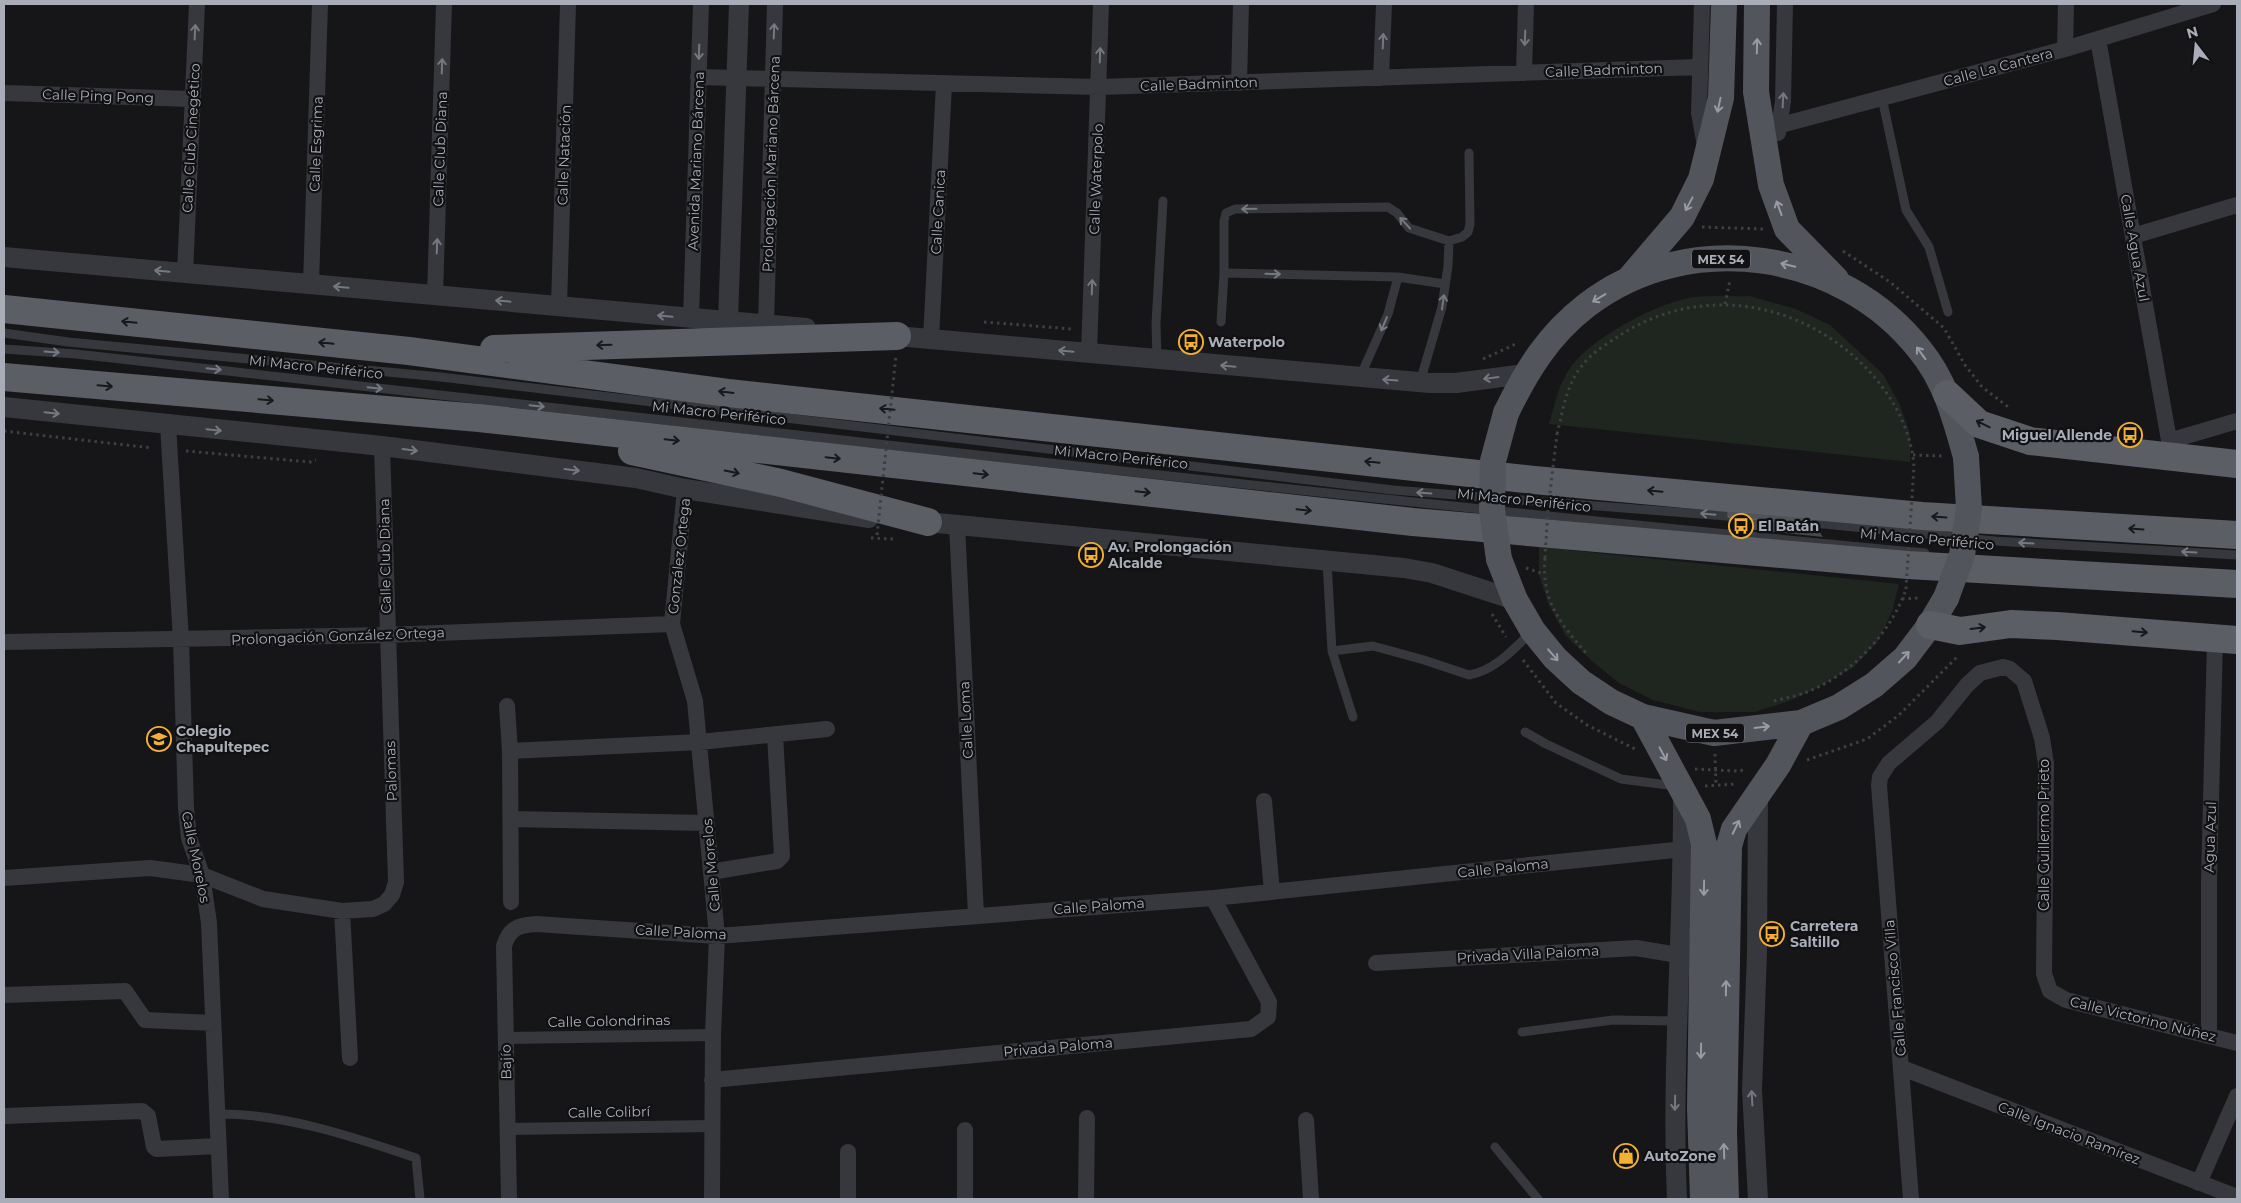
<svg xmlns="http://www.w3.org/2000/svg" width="2241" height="1203" font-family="Montserrat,sans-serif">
	<rect width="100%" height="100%" fill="#161618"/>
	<path fill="#1e261f" d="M1749,296L1796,309L1830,325L1883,374L1900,405L1910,434V462L1549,424C1554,406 1559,383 1571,367C1591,338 1660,301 1695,297C1713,295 1731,297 1749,296Z
		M1539,547L1899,584L1892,612L1878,641L1854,667L1819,687L1789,701L1755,712H1700L1653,700L1619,683L1592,661L1565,635L1548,603L1539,575Z"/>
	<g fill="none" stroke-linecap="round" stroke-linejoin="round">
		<path stroke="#3d3f44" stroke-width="3" stroke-dasharray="2.5 4" stroke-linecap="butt" d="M1702,227L1763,229
			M1843,251L1890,282L1944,328L1965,365L1982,387L2011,409
			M1725,304L1730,280
			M984,322L1072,329
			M1483,359L1518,343
			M4,431L152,448
			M1557,434C1563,411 1566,386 1581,367C1591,353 1608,343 1622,334C1703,283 1803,302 1867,369C1892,395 1911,429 1914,466
			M186,451L310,462L316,460
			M1913,455L1943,456
			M871,538L895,539
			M1545,558C1541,600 1560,623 1586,653
			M1526,568L1544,574
			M1902,599L1919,598
			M1492,614L1506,637
			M1523,660L1556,703L1587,725L1635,749
			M1774,701C1785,698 1797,696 1807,692C1851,675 1891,633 1906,589
			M1715,754L1716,786
			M1807,760L1867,739L1899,715L1959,655
			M1695,769L1735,771L1746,770
			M1705,786L1736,784"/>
		<path stroke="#37383d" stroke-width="9" d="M1882,98L1906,210L1929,247L1948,312
			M1224,273L1398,277L1445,284
			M1221,322L1224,273V221L1226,213L1235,209L1388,207L1397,213L1409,228L1449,241L1462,237L1468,232L1470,224L1469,153
			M4,333L68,342L441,377L1393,490L1739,517
			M4,349L76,354C692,423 1308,495 1925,553
			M1157,359L1156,324L1163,201
			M1360,377L1388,314L1398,277
			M1420,382L1442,307L1448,266L1449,241
			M1804,522L1995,541L2237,555
			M1327,562L1332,651
			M1353,717L1332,651L1373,646L1424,660L1469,675C1494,671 1514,649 1531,632
			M1525,732L1546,744L1621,779L1676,786
			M1522,1032L1613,1020L1677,1021
			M217,1114C283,1113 354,1137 416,1158L420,1199
			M1495,1147L1538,1199"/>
		<path stroke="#37383d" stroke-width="12" d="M505,1038L713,1035
			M506,1129L712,1126"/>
		<path stroke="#37383d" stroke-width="16" d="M1702,4L1699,113L1705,146
			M2098,39L2172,457
			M2065,49L2066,4
			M1524,73L1526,4
			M698,77L1099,87L1700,67
			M1381,78L1384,4
			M1239,83L1241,4
			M4,93L192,99
			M1781,125L2065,49L2213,4
			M1778,133L1783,101L1785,4
			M2133,236L2237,205
			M185,273L197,4
			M311,284L320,4
			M435,295L444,4
			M559,306L568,4
			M691,318L701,4
			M766,325L775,4
			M931,339L944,84
			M1089,353L1101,4
			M168,425L181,640L186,808L189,838L202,875L209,923L221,1199
			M2169,441L2237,421
			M685,489L672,624L695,701L717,936L713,1035L712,1199
			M957,525L976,915
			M4,642L386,635L672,624
			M507,706L510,751L511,902
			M510,751L700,742L827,729
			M1264,801L1272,892
			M511,819L707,823
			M711,872L777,861L782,856L775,735
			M4,878L150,868L202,875L263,899L342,911L373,909L384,904L392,895L396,882L382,446
			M342,911L350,1058
			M1376,963L1636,948L1678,955
			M4,995L125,991L145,1020L213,1023
			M2209,1036V881L2215,639
			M1902,1068L2237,1197
			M712,1080L1251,1029L1268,1017L1269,1002L1213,898
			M4,1116L142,1111L148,1116L154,1147L157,1149L218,1146
			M1306,1120L1311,1199
			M848,1152V1199
			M2199,1183L2237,1096
			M509,1199L504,946C509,928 519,925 536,924L717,936L1213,898L1684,849
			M965,1199V1130
			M1086,1199L1087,1118
			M1911,1199L1879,785L1880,777L1889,763L1937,722L1967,685L1980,673L2003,667L2010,669L2024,681L2042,738L2046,764L2044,974L2050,991L2066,1000L2237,1043"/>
		<path stroke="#37383d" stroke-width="20" d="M4,257L806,328
			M728,321L739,4
			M885,335L1430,383H1456L1525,374
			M4,407L382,446L636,478L685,489L869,518
			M916,521L1404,568L1432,573L1515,600
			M1677,1199C1671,1064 1684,929 1683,793
			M1758,1199L1752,1090L1757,952L1758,795"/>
		<path stroke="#53555c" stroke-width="26" d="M1757,4L1756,92L1771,185L1787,229L1836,279
			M1630,278L1682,217L1701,179L1721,98L1724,4
			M1506,413C1527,370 1548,335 1587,305C1689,227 1842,250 1920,350C1946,382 1955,418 1966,457
			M1499,559L1515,600L1533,631L1555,658L1581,682L1611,702L1643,717L1714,733L1801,723L1839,707L1874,685L1905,658L1930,625L1946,598
			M1643,717L1698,819L1704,844L1700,1108L1703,1199
			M1726,1199L1724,1133L1729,846L1734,829L1778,765L1801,723"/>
		<path stroke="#5b5e65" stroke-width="28" d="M4,309L409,351L728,393L1534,480L1922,516L2237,535
			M494,349L897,336
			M4,377L479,418L1413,522L1908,565L2237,584
			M1947,394L1979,424L2030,441L2237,464
			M632,451L781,483L928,522
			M1930,625L1960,631L2011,624L2057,626L2237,640"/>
		<path stroke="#3d3f44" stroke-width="3" stroke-dasharray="2.5 4" stroke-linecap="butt" d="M877,535L896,355
			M1545,558L1548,509L1557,434
			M1906,589L1914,466"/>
		<path stroke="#53555c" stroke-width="26" d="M1499,559L1492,510L1493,461L1506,413
			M1946,598L1962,555L1969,509L1966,457"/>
	</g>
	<path fill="#47494d" d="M1728,517L1810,518L1823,537L1736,528Z"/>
	<path fill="#525359" stroke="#5f6168" d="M1728,511L1810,518L1815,525L1728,517Z"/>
	<defs><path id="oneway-shaft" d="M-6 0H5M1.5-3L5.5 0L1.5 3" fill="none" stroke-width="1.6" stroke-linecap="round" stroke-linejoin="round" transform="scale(1.25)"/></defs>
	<g stroke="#757881">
		<use href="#oneway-shaft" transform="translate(774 31) rotate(-88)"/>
		<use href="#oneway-shaft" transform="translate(195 32) rotate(-87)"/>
		<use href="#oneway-shaft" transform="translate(1525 38) rotate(92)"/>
		<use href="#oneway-shaft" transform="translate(1383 41) rotate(-88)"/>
		<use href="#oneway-shaft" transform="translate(699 52) rotate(92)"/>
		<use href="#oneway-shaft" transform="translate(1100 55) rotate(-88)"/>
		<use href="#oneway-shaft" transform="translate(442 66) rotate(-88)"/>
		<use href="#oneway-shaft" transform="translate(1783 100) rotate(-87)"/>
		<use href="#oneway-shaft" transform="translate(1249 209) rotate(179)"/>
		<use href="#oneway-shaft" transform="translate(1405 223) rotate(-133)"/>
		<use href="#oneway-shaft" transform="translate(437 246) rotate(-88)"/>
		<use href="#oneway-shaft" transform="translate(162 271) rotate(-175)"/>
		<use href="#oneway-shaft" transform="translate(1273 274) rotate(1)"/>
		<use href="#oneway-shaft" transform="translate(341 287) rotate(-175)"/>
		<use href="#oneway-shaft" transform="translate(1092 287) rotate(-88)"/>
		<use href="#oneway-shaft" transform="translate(503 301) rotate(-175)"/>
		<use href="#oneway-shaft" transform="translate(1443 302) rotate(-82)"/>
		<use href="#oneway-shaft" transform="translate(665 316) rotate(-175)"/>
		<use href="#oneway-shaft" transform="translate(1384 324) rotate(113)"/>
		<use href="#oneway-shaft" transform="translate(1066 351) rotate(-175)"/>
		<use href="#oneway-shaft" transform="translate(52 352) rotate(4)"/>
		<use href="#oneway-shaft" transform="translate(1228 366) rotate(-175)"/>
		<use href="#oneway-shaft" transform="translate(214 369) rotate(6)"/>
		<use href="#oneway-shaft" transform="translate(1491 378) rotate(172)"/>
		<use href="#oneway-shaft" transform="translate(1390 380) rotate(-176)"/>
		<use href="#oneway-shaft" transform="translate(375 388) rotate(6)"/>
		<use href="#oneway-shaft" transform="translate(537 406) rotate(6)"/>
		<use href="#oneway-shaft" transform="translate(52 413) rotate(6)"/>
		<use href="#oneway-shaft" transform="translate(214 430) rotate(6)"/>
		<use href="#oneway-shaft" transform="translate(410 450) rotate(7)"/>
		<use href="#oneway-shaft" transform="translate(572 470) rotate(7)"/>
		<use href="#oneway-shaft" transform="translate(1424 493) rotate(-176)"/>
		<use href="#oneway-shaft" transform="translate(1708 514) rotate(-175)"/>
		<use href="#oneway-shaft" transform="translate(2026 543) rotate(-177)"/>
		<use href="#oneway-shaft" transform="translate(2189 552) rotate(-177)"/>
		<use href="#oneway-shaft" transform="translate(1752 1098) rotate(-93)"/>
		<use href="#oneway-shaft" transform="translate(1675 1103) rotate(91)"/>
	</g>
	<g stroke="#979ba6">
		<use href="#oneway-shaft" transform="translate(1757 46) rotate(-89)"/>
		<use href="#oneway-shaft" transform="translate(1719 105) rotate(102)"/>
		<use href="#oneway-shaft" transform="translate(1689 204) rotate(118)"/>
		<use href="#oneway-shaft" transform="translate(1779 208) rotate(-110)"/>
		<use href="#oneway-shaft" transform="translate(1788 265) rotate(-167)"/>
		<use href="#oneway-shaft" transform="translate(1599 298) rotate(149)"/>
		<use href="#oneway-shaft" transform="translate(1921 353) rotate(-126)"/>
		<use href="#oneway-shaft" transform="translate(1553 655) rotate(49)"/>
		<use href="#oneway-shaft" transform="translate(1904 657) rotate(-47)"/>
		<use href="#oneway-shaft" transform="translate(1762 727) rotate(-7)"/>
		<use href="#oneway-shaft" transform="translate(1663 754) rotate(62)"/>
		<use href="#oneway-shaft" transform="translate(1736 827) rotate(-64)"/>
		<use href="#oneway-shaft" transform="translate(1704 888) rotate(91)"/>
		<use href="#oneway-shaft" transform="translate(1726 988) rotate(-89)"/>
		<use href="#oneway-shaft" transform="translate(1701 1051) rotate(91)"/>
		<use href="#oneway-shaft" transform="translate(1724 1151) rotate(-92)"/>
	</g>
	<g stroke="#18191b">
		<use href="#oneway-shaft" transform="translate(129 322) rotate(-174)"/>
		<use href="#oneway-shaft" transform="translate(326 343) rotate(-174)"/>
		<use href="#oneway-shaft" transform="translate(604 345) rotate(178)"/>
		<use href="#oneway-shaft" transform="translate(105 386) rotate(5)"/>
		<use href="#oneway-shaft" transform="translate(726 392) rotate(-173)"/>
		<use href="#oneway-shaft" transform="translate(266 400) rotate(5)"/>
		<use href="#oneway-shaft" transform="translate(887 409) rotate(-174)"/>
		<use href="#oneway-shaft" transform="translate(1983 424) rotate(-154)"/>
		<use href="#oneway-shaft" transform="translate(672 440) rotate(6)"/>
		<use href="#oneway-shaft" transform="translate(833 458) rotate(6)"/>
		<use href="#oneway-shaft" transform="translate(1372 462) rotate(-174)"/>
		<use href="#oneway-shaft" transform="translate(732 472) rotate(12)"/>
		<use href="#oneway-shaft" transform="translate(981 474) rotate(6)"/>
		<use href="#oneway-shaft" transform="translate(1655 491) rotate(-175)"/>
		<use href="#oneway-shaft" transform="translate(1143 492) rotate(6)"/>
		<use href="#oneway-shaft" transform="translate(1304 510) rotate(6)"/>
		<use href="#oneway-shaft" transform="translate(1939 517) rotate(-176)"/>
		<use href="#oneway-shaft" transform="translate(2136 529) rotate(-176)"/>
		<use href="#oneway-shaft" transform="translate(1978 628) rotate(-7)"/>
		<use href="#oneway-shaft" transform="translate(2140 632) rotate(5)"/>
	</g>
	<defs>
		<symbol id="bus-ring" viewBox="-11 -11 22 22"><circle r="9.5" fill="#111113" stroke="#f2b134" stroke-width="1.5"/><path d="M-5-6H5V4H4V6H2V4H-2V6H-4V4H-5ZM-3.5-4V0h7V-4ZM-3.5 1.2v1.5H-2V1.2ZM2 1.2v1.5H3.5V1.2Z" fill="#f2b134"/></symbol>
		<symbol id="school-ring" viewBox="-11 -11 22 22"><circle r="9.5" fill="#111113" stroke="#f2b134" stroke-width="1.5"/><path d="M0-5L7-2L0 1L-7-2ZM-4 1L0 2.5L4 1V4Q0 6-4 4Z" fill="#f2b134"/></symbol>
		<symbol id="shop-ring" viewBox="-11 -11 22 22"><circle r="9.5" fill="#111113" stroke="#f2b134" stroke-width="1.5"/><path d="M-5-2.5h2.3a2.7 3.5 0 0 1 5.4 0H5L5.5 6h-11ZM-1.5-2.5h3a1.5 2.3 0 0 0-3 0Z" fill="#f2b134"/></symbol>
	</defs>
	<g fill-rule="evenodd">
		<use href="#bus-ring" x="1177" y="328" width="28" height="28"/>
		<use href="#bus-ring" x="2116" y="421" width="28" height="28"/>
		<use href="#bus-ring" x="1727" y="512" width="28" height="28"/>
		<use href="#bus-ring" x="1077" y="541" width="28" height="28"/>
		<use href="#school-ring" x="145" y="725" width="28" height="28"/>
		<use href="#bus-ring" x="1758" y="920" width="28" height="28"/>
		<use href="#shop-ring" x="1612" y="1142" width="28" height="28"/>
	</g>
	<g text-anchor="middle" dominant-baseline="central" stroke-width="4.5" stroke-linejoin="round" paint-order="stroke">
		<g fill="#111113" stroke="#7b7e86" stroke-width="1">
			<rect x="1692" y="249.5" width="58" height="19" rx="4"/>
			<rect x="1686" y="723.5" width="58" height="19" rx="4"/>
		</g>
		<g font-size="12" font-weight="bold" fill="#a8adb8">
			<text x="1721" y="259">MEX 54</text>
			<text x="1715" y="733">MEX 54</text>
		</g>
		<g font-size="14" fill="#a8adb8" stroke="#111113">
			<text transform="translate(1998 67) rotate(-15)">Calle La Cantera</text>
			<text transform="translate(1604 70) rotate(-2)">Calle Badminton</text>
			<text transform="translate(1199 84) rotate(-2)">Calle Badminton</text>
			<text transform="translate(98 96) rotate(2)">Calle Ping Pong</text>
			<text transform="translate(191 138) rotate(-87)">Calle Club Cinegético</text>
			<text transform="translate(316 144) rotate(-88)">Calle Esgrima</text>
			<text transform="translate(440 149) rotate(-88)">Calle Club Diana</text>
			<text transform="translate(564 155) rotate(-88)">Calle Natación</text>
			<text transform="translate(696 161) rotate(-88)">Avenida Mariano Bárcena</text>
			<text transform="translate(771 164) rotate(-88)">Prolongación Mariano Bárcena</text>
			<text transform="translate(1096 179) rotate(-88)">Calle Waterpolo</text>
			<text transform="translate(938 212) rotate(-87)">Calle Canica</text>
			<text transform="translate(2135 248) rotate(80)">Calle Agua Azul</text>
			<text transform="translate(316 367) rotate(6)">Mi Macro Periférico</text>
			<text transform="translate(719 413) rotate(6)">Mi Macro Periférico</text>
			<text transform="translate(1121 457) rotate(6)">Mi Macro Periférico</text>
			<text transform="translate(1524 500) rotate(6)">Mi Macro Periférico</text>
			<text transform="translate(1927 539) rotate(5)">Mi Macro Periférico</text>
			<text transform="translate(385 556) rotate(-91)">Calle Club Diana</text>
			<text transform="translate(679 556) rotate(-84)">González Ortega</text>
			<text transform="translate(338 636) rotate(-2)">Prolongación González Ortega</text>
			<text transform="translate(966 720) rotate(-93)">Calle Loma</text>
			<text transform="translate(391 771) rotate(-92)">Palomas</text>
			<text transform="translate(2044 835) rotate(-90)">Calle Guillermo Prieto</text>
			<text transform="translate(2210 837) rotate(-88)">Agua Azul</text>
			<text transform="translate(196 857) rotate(78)">Calle Morelos</text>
			<text transform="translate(711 865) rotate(-95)">Calle Morelos</text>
			<text transform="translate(1503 868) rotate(-6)">Calle Paloma</text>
			<text transform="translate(1099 906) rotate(-4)">Calle Paloma</text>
			<text transform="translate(681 932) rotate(3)">Calle Paloma</text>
			<text transform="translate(1528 954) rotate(-3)">Privada Villa Paloma</text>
			<text transform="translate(1895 988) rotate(-95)">Calle Francisco Villa</text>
			<text transform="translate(2143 1019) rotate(14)">Calle Victorino Núñez</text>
			<text transform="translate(609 1021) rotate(-1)">Calle Golondrinas</text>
			<text transform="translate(1058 1047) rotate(-5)">Privada Paloma</text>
			<text transform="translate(506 1062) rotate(-91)">Bajío</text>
			<text transform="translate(609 1112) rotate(-1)">Calle Colibrí</text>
			<text transform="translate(2069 1133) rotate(21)">Calle Ignacio Ramírez</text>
		</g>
		<g font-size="14" font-weight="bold" fill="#a8adb8" stroke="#111113" text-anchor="start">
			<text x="1208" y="342">Waterpolo</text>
			<text x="2112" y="435" text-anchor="end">Miguel Allende</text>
			<text x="1758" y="526">El Batán</text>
			<text x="1108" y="547">Av. Prolongación<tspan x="1108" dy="16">Alcalde</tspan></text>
			<text x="176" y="731">Colegio<tspan x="176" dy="16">Chapultepec</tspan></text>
			<text x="1790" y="926">Carretera<tspan x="1790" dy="16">Saltillo</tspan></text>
			<text x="1644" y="1156">AutoZone</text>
		</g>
	</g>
	<rect width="2241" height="1203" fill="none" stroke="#a8adb8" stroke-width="10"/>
	<g transform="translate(2196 45) rotate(344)" stroke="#111113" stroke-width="4" paint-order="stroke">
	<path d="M0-4L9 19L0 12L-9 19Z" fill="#a8adb8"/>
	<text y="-8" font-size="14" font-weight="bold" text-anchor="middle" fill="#a8adb8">N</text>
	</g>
</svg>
